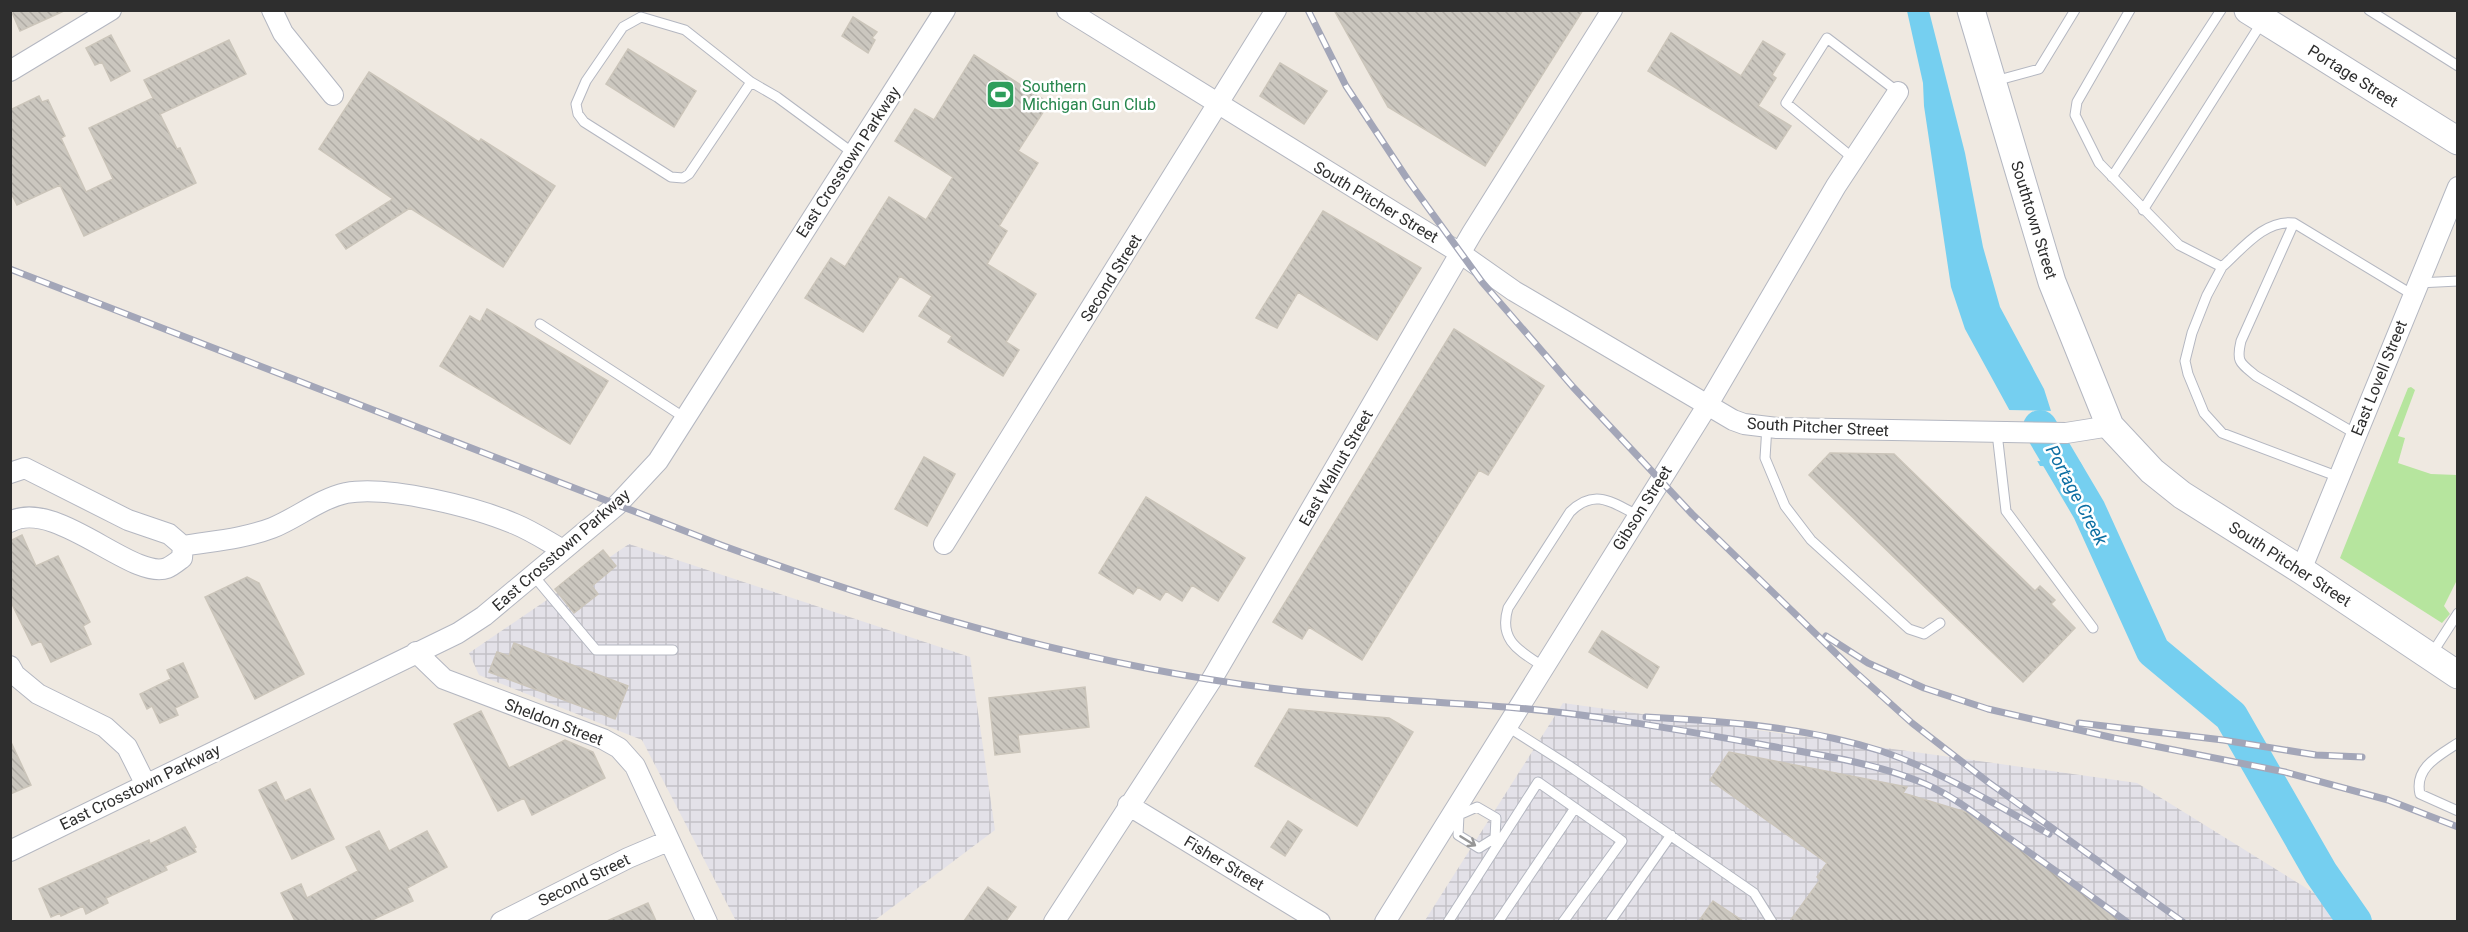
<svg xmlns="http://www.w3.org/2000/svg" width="2468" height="932" font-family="Roboto,sans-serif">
	<defs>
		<pattern id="industrial-grid" width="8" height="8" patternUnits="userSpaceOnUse" patternTransform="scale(1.5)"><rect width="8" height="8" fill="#e3e1e8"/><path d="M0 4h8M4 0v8" fill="none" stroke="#c3c1c7"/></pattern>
		<pattern id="building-back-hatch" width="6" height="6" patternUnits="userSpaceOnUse" patternTransform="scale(1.5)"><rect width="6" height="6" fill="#cbc7bf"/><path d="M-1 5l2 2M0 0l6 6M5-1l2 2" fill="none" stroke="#afaba4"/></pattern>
	</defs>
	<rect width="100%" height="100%" fill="#efe9e1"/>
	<path fill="url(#industrial-grid)" d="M629,544L970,657L995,830L874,921H736L642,740L479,675L469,653Z
		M1563,703L2137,783L2359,921L1424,922Z"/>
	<path fill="#b6e59e" d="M2411,387L2415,390L2398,436L2405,438L2398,463L2431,474L2457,475V580L2444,606L2450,614L2442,623L2340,558L2408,388Z"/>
	<path fill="#75cff0" d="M1907,11H1929L1965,153L1983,247L2000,307L2044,389L2051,411L2083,467L2040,466L1965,329L1951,287L1924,106L1923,83Z"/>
	<path fill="#efe9e1" d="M2008,410L2055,411L2082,462L2035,461Z"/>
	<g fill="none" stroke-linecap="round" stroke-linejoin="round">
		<path stroke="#75cff0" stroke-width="34" d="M2040,427L2089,510L2153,651L2231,716L2321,873L2355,922"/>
	</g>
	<path fill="url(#building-back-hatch)" stroke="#cbc5ba" stroke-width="1.5" d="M11,10H66L20,31Z
		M1334,10H1583L1485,166L1388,107Z
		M853,17L877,32L872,38L875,40L868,53L842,36Z
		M1671,33L1741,76L1763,41L1785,54L1772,75L1776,78L1758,106L1791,126L1776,149L1648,71Z
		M111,35L130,71L111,81L102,62L95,65L86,48Z
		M229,40L246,74L160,114L177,149L180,148L196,183L84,236L60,185L17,205L10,191V110L39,96L42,102L48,100L65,136L61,138L86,192L113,179L89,128L153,98L144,80Z
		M628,49L696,91L674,127L606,84Z
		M974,55L1049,103L1018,151L1038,163L999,226L1007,231L987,264L1036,294L1006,342L1019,350L1003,376L948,342L952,336L919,316L932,296L900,276L863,332L805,298L831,258L845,267L889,197L926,220L953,177L895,141L915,109L934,120Z
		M1280,63L1327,91L1304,124L1260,96Z
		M369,72L479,142L481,139L555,186L503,267L410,208L346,249L336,235L393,199L319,149Z
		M1323,211L1421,268L1377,340L1298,292L1277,328L1256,318Z
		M487,309L608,381L570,444L440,366L470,316L480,322Z
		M1454,329L1544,386L1488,475L1479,470L1362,660L1309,627L1302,639L1273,622Z
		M1830,453L1894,454L2035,591L2040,586L2055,600L2051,604L2075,628L2023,682L1809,475Z
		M924,457L955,474L927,526L895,509Z
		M1146,497L1245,558L1218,601L1192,585L1182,601L1166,591L1160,600L1138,587L1133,594L1099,573Z
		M22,535L36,566L58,556L90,622L83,626L91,644L51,662L41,641L32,645L10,600V541Z
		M603,550L616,566L592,586L598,594L574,613L555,589Z
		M247,577L259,583L304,674L255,699L205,597Z
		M1602,631L1659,667L1647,688L1589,652Z
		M514,643L628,686L615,719L489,672L497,652L509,656Z
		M183,663L198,697L175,708L178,715L160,723L152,706L147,709L140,694L171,679L167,670Z
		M1085,687L1089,727L1018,735L1020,752L995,755L989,698Z
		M1289,709L1389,718L1413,732L1357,826L1255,766Z
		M481,711L509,768L565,740L593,752L605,778L532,815L524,798L498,811L454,724Z
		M10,740L31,785L10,794Z
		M1729,752L1907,787L1903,793L1972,814L2122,921H1790L1820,880L1817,877L1827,863L1710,780Z
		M276,782L285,801L310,789L334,839L292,859L259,790Z
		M1288,821L1302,830L1285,856L1271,847Z
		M185,827L196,847L194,848L196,852L165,866L167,870L106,898L108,903L86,914L83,906L61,916L60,913L51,917L39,889L149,840L150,844Z
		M379,831L389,851L427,831L447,867L407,888L413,901L370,921H295L281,893L301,884L307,898L358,871L346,847Z
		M988,887L1016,907L1006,921H964Z
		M1713,901L1743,921H1699Z
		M648,903L656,921H607Z"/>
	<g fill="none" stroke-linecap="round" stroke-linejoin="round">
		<defs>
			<path id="lane" d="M2130,10L2077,102L2075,115L2099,163L2179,245L2222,267L2207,295L2192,333L2185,361L2188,374L2204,413L2222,433L2339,477
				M2369,10L2458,66
				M1995,81L2039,69L2075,10
				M751,82L685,30L641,17L623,27L586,81L576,104L578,114L584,122L671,177L683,178L689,174L751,82L777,97L853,153
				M1854,159L1786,103L1827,38L1898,92
				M2112,177L2221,10
				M2143,210L2262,22
				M2294,223L2241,341C2236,362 2240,363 2256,376L2356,434
				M2222,267C2242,249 2265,219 2294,223L2413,295
				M2418,283L2458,281
				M540,324L685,418
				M1767,426L1765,458L1785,506L1811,540L1909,629L1924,634L1940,623
				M1997,433L2006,511L2093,628
				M533,575L596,650H673
				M2431,655L2458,613
				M1544,667C1520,651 1498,641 1508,608L1570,512C1594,488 1612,502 1637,515
				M1508,727L1571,767L1754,893L1772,922
				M2458,743C2438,756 2414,768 2420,794L2458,811
				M1459,815L1458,835L1479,848L1495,838
				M1459,815L1477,807L1496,818L1495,838
				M1448,922L1538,782L1622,841L1563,922
				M1498,922L1575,808
				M1610,922L1671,835"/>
			<path id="street" d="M272,10L283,33L333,95
				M1067,10L1460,253L1514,291L1733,420L1744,424L1777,428L2066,433L2110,426
				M10,71L111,10
				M10,473L25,468L128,520L169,534L183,546L182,558C178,561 172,566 167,568C133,581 55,497 10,522
				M944,544L1276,10
				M183,546C213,541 243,539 272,528C297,518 319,499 346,493C388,485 475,507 515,524C532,531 547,541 563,550
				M2301,570L2458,187
				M416,652L444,679L603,739L619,748L635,766L707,922
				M10,666L15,675L38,694L105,727L127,747L146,785
				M1128,805L1320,922
				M10,851L458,633L484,616L617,505L658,461L945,10
				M501,922L628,858L668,841
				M1054,922L1212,679L1472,233L1612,10
				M1385,922L1707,406L1836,186L1898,92"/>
			<path id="secondary" d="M1971,10L2052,282L2110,426L2152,471L2182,495L2301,570L2458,675
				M2248,10L2458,141"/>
		</defs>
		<use href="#lane" stroke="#b4b7c1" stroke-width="11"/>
		<use href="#street" stroke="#b4b7c1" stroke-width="22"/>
		<use href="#secondary" stroke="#b4b7c1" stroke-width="29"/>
		<use href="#lane" stroke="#fff" stroke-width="9"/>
		<use href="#street" stroke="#fff" stroke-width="20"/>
		<use href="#secondary" stroke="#fff" stroke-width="27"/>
		<defs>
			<path id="rail" d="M1308,10L1346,86L1408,180L1482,282L1573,387L1692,514L1852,669L1912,723L1988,782L2183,922
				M10,269L721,545C906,613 1098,669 1295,691C1369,699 1443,702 1517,708C1598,715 1679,730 1759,744C1812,754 1868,761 1918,781C1950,793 1978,816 2006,836C2046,864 2087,893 2127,922
				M1826,636L1868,663L1924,688L1988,709L2114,738L2285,772L2388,800L2458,827
				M1646,717C1725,721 1805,727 1881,751C1940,771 1995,804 2049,834
				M2079,723L2223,740L2316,755L2362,757"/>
		</defs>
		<use href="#rail" stroke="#a3a6b8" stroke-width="7"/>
		<use href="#rail" stroke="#fff" stroke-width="4.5" stroke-dasharray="14" stroke-linecap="butt"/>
	</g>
	<defs><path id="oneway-shaft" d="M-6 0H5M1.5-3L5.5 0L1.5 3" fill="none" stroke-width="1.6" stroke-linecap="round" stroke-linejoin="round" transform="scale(1.5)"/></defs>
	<use stroke="#969696" href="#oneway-shaft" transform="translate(1468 841) rotate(32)"/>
	<defs>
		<symbol id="stadium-square" viewBox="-11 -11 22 22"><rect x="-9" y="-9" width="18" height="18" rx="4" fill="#2e9e5b" stroke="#fff"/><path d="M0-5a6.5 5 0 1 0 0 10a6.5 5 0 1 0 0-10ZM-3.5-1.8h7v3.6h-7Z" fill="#fff"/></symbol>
	</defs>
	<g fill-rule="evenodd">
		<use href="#stadium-square" x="984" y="78" width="33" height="33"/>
	</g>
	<g text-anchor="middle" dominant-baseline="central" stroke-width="5" stroke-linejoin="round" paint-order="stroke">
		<g font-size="16" fill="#2e2e2e" stroke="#fff">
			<text transform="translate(2353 76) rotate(32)">Portage Street</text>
			<text transform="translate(848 162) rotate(-57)">East Crosstown Parkway</text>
			<text transform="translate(1376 202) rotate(31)">South Pitcher Street</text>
			<text transform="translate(2034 220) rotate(73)">Southtown Street</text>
			<text transform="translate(1111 278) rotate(-58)">Second Street</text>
			<text transform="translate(2379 378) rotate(-68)">East Lovell Street</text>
			<text transform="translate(1818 427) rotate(3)">South Pitcher Street</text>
			<text transform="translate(1336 468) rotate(-60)">East Walnut Street</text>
			<text transform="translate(1642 508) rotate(-58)">Gibson Street</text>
			<text transform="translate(561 550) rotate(-41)">East Crosstown Parkway</text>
			<text transform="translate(2290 564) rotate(33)">South Pitcher Street</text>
			<text transform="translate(554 722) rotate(21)">Sheldon Street</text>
			<text transform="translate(140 787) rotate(-26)">East Crosstown Parkway</text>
			<text transform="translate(1224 863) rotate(31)">Fisher Street</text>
			<text transform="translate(584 880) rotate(-26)">Second Street</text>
		</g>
		<g font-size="16" fill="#27864d" stroke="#fff" text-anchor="start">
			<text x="1022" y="86">Southern<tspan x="1022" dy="18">Michigan Gun Club</tspan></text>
		</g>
		<g font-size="18" font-style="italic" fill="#0d6fa3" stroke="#fff">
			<text transform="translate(2077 495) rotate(62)">Portage Creek</text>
		</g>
	</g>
	<rect width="2468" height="932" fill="none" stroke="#2e2e2e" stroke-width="24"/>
</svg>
